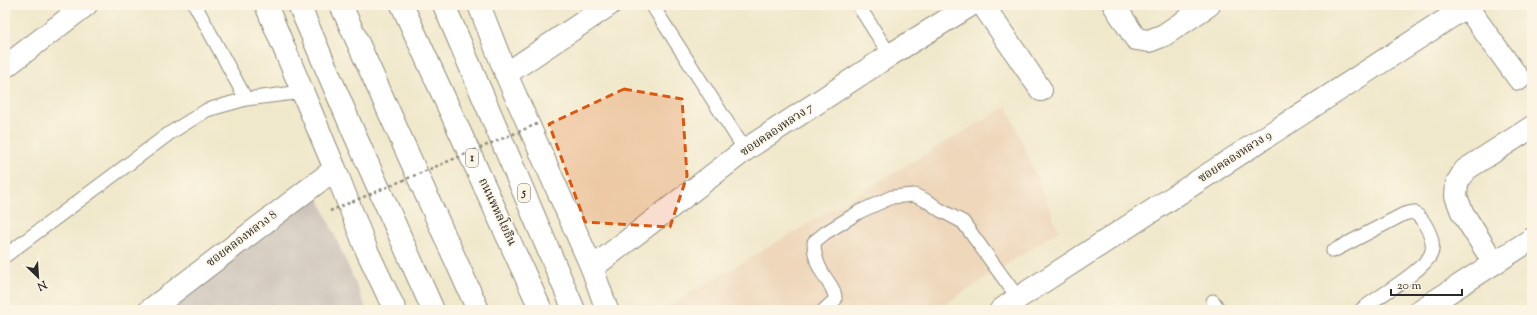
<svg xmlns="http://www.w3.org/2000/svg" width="1537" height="315" font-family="'Sorts Mill Goudy','Noto Serif Thai',serif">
	<rect width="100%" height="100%" fill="#fcf5e5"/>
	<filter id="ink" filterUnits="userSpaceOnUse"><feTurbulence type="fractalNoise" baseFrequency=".025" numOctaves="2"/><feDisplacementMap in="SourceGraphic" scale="8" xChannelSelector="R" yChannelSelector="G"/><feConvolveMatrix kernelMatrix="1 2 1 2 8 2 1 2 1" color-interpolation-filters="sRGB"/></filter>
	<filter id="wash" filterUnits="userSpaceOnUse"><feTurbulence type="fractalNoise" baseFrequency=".012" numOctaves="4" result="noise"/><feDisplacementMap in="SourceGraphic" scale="16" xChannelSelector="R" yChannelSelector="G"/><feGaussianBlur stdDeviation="0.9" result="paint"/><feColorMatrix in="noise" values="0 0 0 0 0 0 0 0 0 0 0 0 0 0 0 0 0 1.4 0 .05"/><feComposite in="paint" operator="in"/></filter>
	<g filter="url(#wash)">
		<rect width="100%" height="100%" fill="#f0e8cb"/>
		<path fill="#eed7bb" d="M1007,106L1059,231L936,310H662Z"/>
		<path fill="#ccc2b9" d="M313,185L367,310H153Z"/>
	</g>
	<g filter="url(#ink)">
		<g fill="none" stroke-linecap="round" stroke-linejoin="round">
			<defs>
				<path id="lane" d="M195,5L246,99
					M652,5L745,150
					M858,5L890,55
					M1333,251L1404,214L1413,212C1421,217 1424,222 1428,230C1432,238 1434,246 1431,254C1423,271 1377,297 1361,310
					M5,256L170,133L207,110L246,99L302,92
					M1213,301L1219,310
					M824,310L835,300C836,289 827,282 822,272C816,262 814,253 814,242L825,233L859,212L892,197L914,195L929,202L940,210L963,222L1018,298"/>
				<path id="street" d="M983,5L1041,90
					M1114,5L1136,39L1149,41L1164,35L1209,5
					M1467,7L1519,79
					M5,67L86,5
					M506,74L609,5
					M1494,263L1462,212L1456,196L1457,183L1465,170L1532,127
					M592,268L745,150L890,55L971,5
					M150,310L335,169
					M1001,310L1018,298L1469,5
					M1421,310L1532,239"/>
				<path id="secondary" d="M266,5L335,169L367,251L395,310
					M479,5L506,74L592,268L607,310"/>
				<path id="highway" d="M299,5L354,133L433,310
					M341,5L478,310
					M402,5L541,310
					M444,5L574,310"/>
			</defs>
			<use href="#lane" stroke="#8e8a7b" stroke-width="15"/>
			<use href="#street" stroke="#8e8a7b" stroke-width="24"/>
			<use href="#secondary" stroke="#8e8a7b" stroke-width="24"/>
			<use href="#highway" stroke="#8e8a7b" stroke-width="24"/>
			<use href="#lane" stroke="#fff" stroke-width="13"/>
			<use href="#street" stroke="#fff" stroke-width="22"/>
			<use href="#secondary" stroke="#fff" stroke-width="22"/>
			<use href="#highway" stroke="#fff" stroke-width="22"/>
			<path stroke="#8e8a7b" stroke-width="2.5" stroke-dasharray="3 3" stroke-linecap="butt" d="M330,211L537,124"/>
		</g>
	</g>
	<path fill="#df570e" fill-opacity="0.2" stroke="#df570e" stroke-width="3" stroke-dasharray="8 5" stroke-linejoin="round" d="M624,89L682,99L687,176L670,227L585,222L549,124Z"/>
	<g text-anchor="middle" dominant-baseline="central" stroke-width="3.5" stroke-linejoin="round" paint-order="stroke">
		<g fill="#fcf5e5" stroke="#6a6863" stroke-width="1">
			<rect x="466" y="149" width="12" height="18" rx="3"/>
			<rect x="518" y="184" width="12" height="18" rx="3"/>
		</g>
		<g font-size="11" font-weight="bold" fill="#2b2b2b">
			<text x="472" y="158">1</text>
			<text x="524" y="193">5</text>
		</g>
		<g font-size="12" fill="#2b2b2b" stroke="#fcf5e5">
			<text transform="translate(777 130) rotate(-34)">ซอยคลองหลวง 7</text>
			<text transform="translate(1235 157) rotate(-33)">ซอยคลองหลวง 9</text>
			<text transform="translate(497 212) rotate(65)">ถนนพหลโยธิน</text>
			<text transform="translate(242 239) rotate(-37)">ซอยคลองหลวง 8</text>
		</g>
	</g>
	<rect width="1537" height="315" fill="none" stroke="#fcf5e5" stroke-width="20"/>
	<g transform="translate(38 277) rotate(155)" stroke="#fcf5e5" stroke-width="3" paint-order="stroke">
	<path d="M0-3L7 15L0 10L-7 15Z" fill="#2b2b2b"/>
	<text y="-6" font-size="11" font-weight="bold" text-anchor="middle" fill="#2b2b2b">N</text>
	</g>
	<path d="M1391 289v6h71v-6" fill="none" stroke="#2b2b2b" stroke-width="2"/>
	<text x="1397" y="289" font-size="12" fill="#2b2b2b" stroke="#fcf5e5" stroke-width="3" paint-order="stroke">20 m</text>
</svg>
